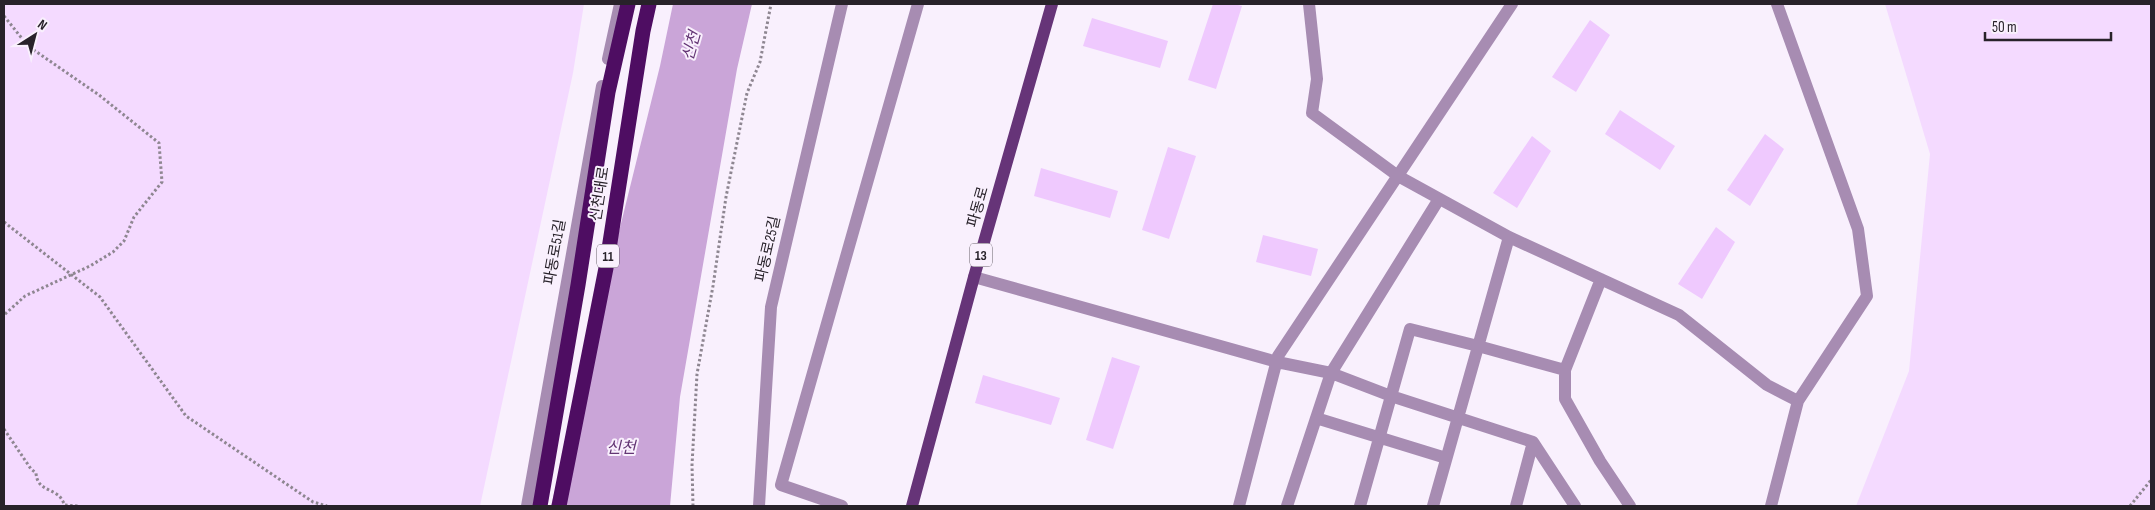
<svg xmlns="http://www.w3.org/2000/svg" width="2155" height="510" font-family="'Sofia Sans Condensed','Noto Sans KR',sans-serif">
	<rect width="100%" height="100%" fill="#f9f0fd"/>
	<path fill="#f4daff" d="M4,4H584L573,73L480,506H4Z
		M1885,4H2151V506H1856L1909,371L1930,154Z"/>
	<path fill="#caa5d8" d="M673,4H752L737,69L680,397L670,506H551L660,66Z"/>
	<path fill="#efc9fe" d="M1213,4H1234L1242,6L1216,89L1188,80Z
		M1092,18L1168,41L1160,68L1083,46Z
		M1590,20L1610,35L1576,92L1552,77Z
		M1620,110L1675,146L1660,170L1605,134Z
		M1765,134L1784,149L1750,206L1727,190Z
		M1532,136L1551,151L1517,208L1493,193Z
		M1168,147L1196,156L1169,239L1142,230Z
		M1041,168L1118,191L1110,218L1034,196Z
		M1716,227L1735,242L1702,299L1678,284Z
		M1263,235L1318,249L1311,276L1256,262Z
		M1112,357L1140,366L1113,449L1086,440Z
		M983,375L1060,398L1051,425L975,403Z"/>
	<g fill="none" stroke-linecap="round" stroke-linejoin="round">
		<path stroke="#8e8691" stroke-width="3" stroke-dasharray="2.5 2.5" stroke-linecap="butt" d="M4,16L28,46L99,95L159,143L162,182L134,217L124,241L113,252L90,266L25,296L4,315
			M4,222L100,297L186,416L313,502L327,506
			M4,429L31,469L36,473C37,488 48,488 58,495C61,497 63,502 65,505L78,506
			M693,506L692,465L697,374L713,286L726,197L747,93L760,62L771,4
			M2130,506L2151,480"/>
		<path stroke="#a78cb2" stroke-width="12" d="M1309,4L1317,79L1312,113L1398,176L1509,237L1679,315L1767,385L1798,401L1771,506
			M1777,4L1858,229L1867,296L1798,401
			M608,59L620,4
			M974,277L1277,362L1331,373L1391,396L1533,442L1575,506
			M1565,370L1601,279
			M1316,418L1446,458
			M527,506L602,86
			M759,506L771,307L842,4
			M842,506L781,485L918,4
			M1239,506L1278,356L1512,4
			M1287,506L1331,373L1439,199
			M1360,506L1410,329L1478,346L1565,370V399L1600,461L1630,506
			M1433,506L1509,237
			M1516,506L1533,442"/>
		<path stroke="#663478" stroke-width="12" d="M912,506L974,277L1052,4"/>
		<path stroke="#4e0d62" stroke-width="15" d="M540,506L578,285L608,92L628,4
			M559,506L606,268L643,31L649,4"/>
	</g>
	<g text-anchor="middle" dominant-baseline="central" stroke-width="4" stroke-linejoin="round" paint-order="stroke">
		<g fill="#f9f0fd" stroke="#676069" stroke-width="1">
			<rect x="970" y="243.5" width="22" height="23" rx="4"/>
			<rect x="597" y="244.5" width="22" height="23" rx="4"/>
		</g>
		<g font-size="14" font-weight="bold" fill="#28222a">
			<text x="981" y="255">13</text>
			<text x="608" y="256">11</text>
		</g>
		<g font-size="15" fill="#28222a" stroke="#f9f0fd">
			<text transform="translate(600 194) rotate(-81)">신천대로</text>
			<text transform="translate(978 207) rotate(-74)">파동로</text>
			<text transform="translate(768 249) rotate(-77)">파동로25길</text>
			<text transform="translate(555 252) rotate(-80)">파동로51길</text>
		</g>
		<g font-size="16" font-style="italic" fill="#633574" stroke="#f9f0fd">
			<text transform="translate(692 46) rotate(-74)">신천</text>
			<text x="621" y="448">신천</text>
		</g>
	</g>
	<rect width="2155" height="510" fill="none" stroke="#28222a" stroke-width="10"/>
	<g transform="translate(35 35) rotate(36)" stroke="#f9f0fd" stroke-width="4" paint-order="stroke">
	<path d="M0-4L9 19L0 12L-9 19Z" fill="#28222a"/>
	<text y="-8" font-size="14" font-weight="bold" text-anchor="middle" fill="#28222a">N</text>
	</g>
	<path d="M1985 32v8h126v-8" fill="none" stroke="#28222a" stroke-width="2.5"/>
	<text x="1992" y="32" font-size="15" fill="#28222a" stroke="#f9f0fd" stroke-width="4" paint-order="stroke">50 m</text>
</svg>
